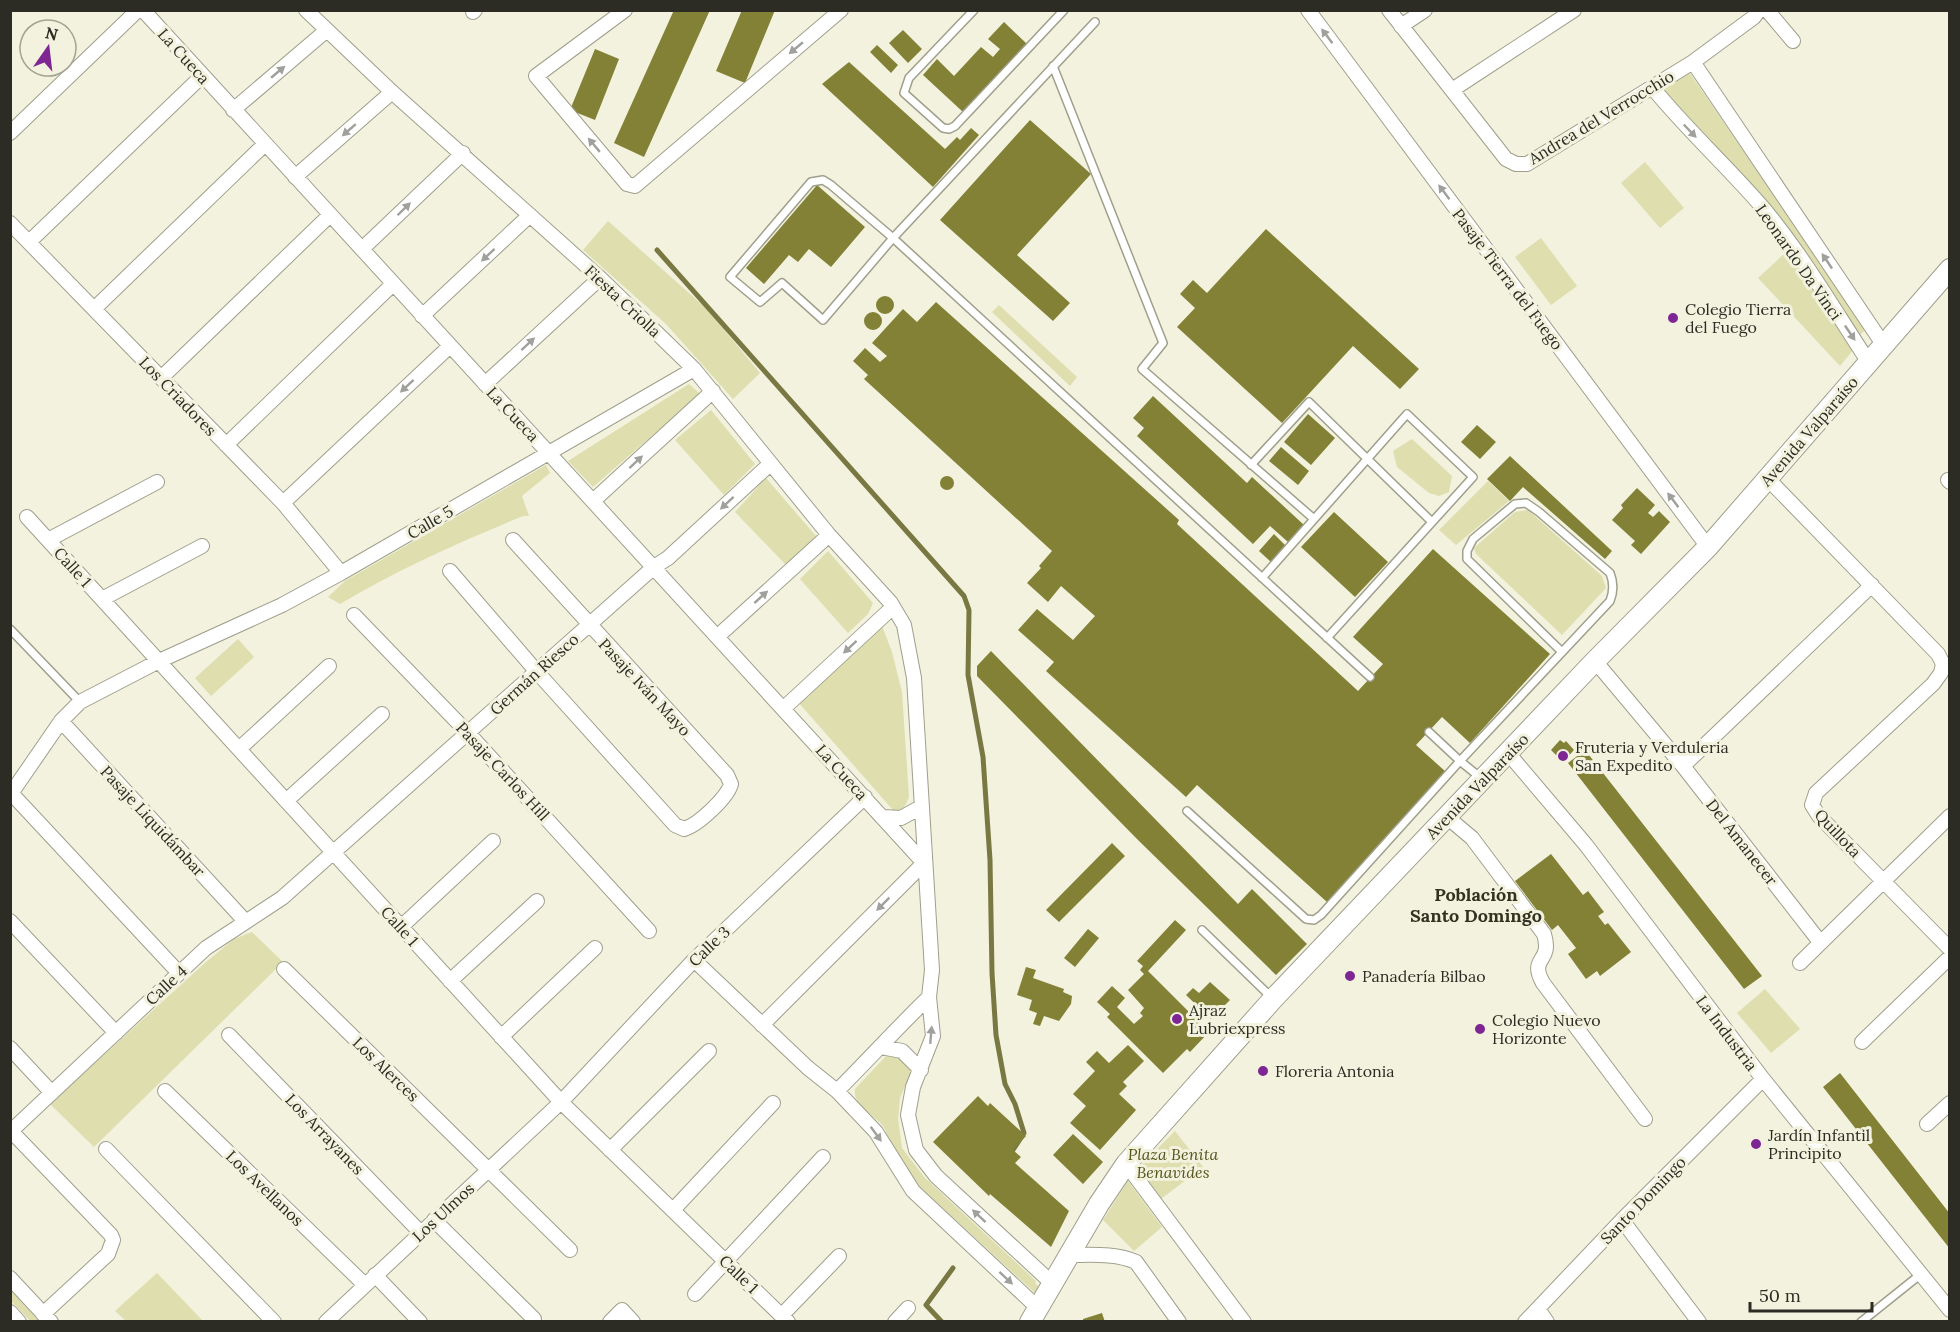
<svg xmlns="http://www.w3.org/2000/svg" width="1960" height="1332" font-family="Lora,serif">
	<rect width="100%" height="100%" fill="#f2f2de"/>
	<path fill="#dedeaf" d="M1689,72L1866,329L1860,335L1768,205L1661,90Z
		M1645,162L1684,208L1660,228L1621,183Z
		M608,221L707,309L760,373L733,399L666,324L583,250Z
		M1541,238L1577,286L1551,305L1515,257Z
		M1785,253H1788L1819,294L1853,350L1840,366L1758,278Z
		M999,305L1077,377L1070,386L992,312Z
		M689,384L700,394L593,487L568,461Z
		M711,410L755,464L724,495L675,440Z
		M1412,439L1452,476L1449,492L1439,496L1429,493L1397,467L1393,451Z
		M546,465L550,473L522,496L529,516H523C460,542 398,569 340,604L328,597L345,581Z
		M766,478L816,536L786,565L735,512Z
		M1488,481L1509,501L1456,545L1439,530Z
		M1528,510L1602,576L1606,588L1562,635L1476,554L1474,548L1515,512Z
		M828,551L873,603L868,614L848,633L800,579Z
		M882,626L892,652L902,692L909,797L906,804L901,811L893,810L798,702Z
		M238,639L254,657L211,696L195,678Z
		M252,932L283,962L94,1147L50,1104L206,962L234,939Z
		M1765,989L1800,1029L1771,1053L1737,1013Z
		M886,1056L900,1057L913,1067L900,1098L898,1119L902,1148L925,1178L1036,1281L1035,1283L1039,1287L1035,1293L919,1186C909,1175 900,1164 894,1151C889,1143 888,1132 882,1125C873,1114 852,1105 855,1089Z
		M1175,1131L1203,1167L1161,1199L1139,1167Z
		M1128,1181L1162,1227L1134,1251L1103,1220Z
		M157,1273L203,1321H126L115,1311Z
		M11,1291L39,1321H30L11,1301Z"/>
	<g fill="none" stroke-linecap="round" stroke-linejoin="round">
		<path stroke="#797842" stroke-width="5" d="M657,250L964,596L969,610L968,675L983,757L990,860L992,973L996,1035L1005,1084L1015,1104L1024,1133L1013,1150
			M942,1322L926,1305L953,1268"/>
	</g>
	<path fill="#828136" d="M674,10H710L644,157L614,143Z
		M742,10H775L745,83L716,71Z
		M1004,22L1027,44L963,112L923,75L937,59L954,76L981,47L993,57L1000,49L988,39Z
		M903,30L922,49L908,63L889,43Z
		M877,45L898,65L891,73L870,52Z
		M595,49L619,59L595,120L570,110Z
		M849,62L945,149L957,137L960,140L971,128L979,135L933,187L822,84Z
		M1030,120L1091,174L1017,255L1070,303L1053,321L940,220Z
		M817,185L865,227L831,267L809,249L798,262L789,255L764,284L746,268Z
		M1266,229L1419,369L1400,389L1353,346L1282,423L1177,327L1195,308L1180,294L1193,280L1207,293Z
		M876 305a9 9 0 1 1 18 0a9 9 0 1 1-18 0Z
		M936,302L1179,520L1177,524L1358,691L1383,664L1353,637L1433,549L1550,654L1470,743L1442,717L1416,745L1446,772L1327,902L1197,785L1186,797L1046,671L1054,662L1018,630L1037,609L1073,640L1095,616L1061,586L1048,602L1027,583L1041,568L1039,566L1052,551L864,379L868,375L853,361L865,348L880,362L887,356L872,343L903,309L917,322Z
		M864 321a9 9 0 1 1 18 0a9 9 0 1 1-18 0Z
		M1153,396L1247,483L1252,477L1304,525L1288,542L1270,526L1253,544L1137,436L1144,428L1133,418Z
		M1308,414L1335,438L1311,465L1284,442Z
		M1477,425L1496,442L1480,459L1461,442Z
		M1281,447L1309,471L1298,485L1269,461Z
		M1510,456L1612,551L1605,559L1523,487L1510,501L1487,479Z
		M940 483a7 7 0 1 1 14 0a7 7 0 1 1-14 0Z
		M1637,488L1655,505L1648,513L1653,517L1659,511L1670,522L1641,554L1631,545L1635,541L1612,520L1623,508L1621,505Z
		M1334,512L1388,562L1355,597L1301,547Z
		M1274,534L1286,546L1271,562L1259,551Z
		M991,651L1238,904L1252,889L1307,944L1276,975L1138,840L977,676V666Z
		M1560,740L1564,743L1566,741L1574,750L1563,762L1551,750Z
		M1585,750L1762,976L1744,989L1568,763Z
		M1112,843L1125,856L1059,922L1046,910Z
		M1551,854L1583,895L1588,891L1604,912L1598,916L1605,925L1608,923L1631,952L1600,976L1597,971L1586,979L1568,954L1576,948L1558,925L1552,930L1515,881Z
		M1175,920L1186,930L1148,971L1209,1032L1190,1052L1187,1049L1163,1073L1107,1017L1110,1014L1097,1002L1112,986L1125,998L1117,1007L1134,1024L1143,1016L1140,1013L1144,1008L1128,990L1144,974L1140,970L1143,966L1137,961Z
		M1088,929L1099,938L1075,967L1064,958Z
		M1026,967L1036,970L1033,978L1064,989L1063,992L1072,996L1071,1004L1059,1021L1044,1016L1040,1026L1033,1024L1037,1013L1029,1010L1032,1000L1017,995Z
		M1210,982L1230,1000L1211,1019L1186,995L1193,988L1199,993Z
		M1128,1045L1144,1061L1123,1082L1127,1086L1119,1094L1136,1110L1100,1150L1070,1123L1086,1106L1073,1094L1095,1071L1086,1062L1097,1051L1109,1063Z
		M1840,1073L1950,1214V1249L1823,1087Z
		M978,1096L988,1106L990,1103L1026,1136L1013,1150L1021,1157L1015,1163L1069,1211L1051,1247L990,1194L989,1196L933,1142Z
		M1073,1134L1103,1162L1083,1184L1053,1155Z
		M1102,1313L1105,1322H1083V1319Z"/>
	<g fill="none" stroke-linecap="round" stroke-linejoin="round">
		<defs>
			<path id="lane" d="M974,10L909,78L904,93L943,128L949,129L955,126L1064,10
				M1095,22L893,238L823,320L782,283L760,302L730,277L811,182L823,180L831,185L893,238L1370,677
				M1053,66L1163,343L1142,369L1314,519
				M1251,465L1309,402L1432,522
				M1262,578L1407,414L1473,477L1327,638
				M10,629L80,702
				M1481,778L1460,761L1610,601C1614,591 1614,583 1610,573L1539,512L1526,503L1515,504L1473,539L1467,551V559L1561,651
				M1187,811L1306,919L1314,920L1321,915L1460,761L1429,732
				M1202,930L1271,997
				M1861,1322L1921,1274"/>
			<path id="street" d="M143,10L924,863L762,1025
				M306,10L392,92L600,278L694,369L829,535L891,603L904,625L914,678L932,970L929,997L933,1036L913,1087L908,1115L916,1150L936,1176L1053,1284
				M625,10L536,76L627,184L635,186L841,10
				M1308,10L1708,547
				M1389,10L1506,159L1516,164H1527L1693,62L1754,17L1759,10
				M1767,10L1793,41
				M473,12L475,10
				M1401,26L1425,10
				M1693,62L1883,344
				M1652,87C1687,130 1728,167 1764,209C1803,256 1835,311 1868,361
				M1452,90L1574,10
				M233,110L327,30
				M10,133L138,10
				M295,177L392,92
				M10,223L283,503L341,573
				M29,242L202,76
				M362,249L463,153
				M94,309L265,144
				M422,316L530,215
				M161,378L330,215
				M485,384L600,278
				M226,445L393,284
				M1768,479L1938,654L1943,664
				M1948,480L1950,482
				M593,501L713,391
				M283,503L450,346
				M27,517L561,1102L788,1322
				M48,540L157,482
				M450,571L537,672L675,825L684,829C698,825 727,798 731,784L727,775L513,540
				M102,599L202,546
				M354,615L468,733L649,931
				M718,636L829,535
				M1595,661L1683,766L1820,942
				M1943,664L1941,673L1933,684L1816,793L1812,805L1819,816L1950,949
				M784,708L893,607
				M61,721L245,921
				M239,749L329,666
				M1508,753L1586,845L1763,1079L1950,1310
				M1683,766L1872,585
				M12,794L179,973
				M10,795L61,721L80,702L159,661L282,605L341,573L694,369
				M286,801L382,714
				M883,817L901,818L921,807
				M1447,817L1472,838L1544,934C1553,964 1528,956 1543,983L1645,1119
				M10,921L116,1033
				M401,927L493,841
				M694,960L808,1068L837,1091L876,1132L913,1191L1038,1308
				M1800,963L1950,816
				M284,969L570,1250
				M450,981L537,901
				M229,1035L421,1233
				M501,1037L595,948
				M1862,1042L1950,957
				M881,1047L902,1051L921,1070
				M10,1048L52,1093
				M165,1091L365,1285
				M837,1091C868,1060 897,1028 929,997
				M1927,1124L1950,1103
				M11,1131L111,1235L113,1240L108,1254L43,1314
				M10,1132L206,948L282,898L654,567L668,558L770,464
				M106,1149L274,1322
				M610,1150L709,1051
				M1126,1164L1244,1322
				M673,1210L773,1103
				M434,1220L534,1319
				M1622,1220L1699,1322
				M1070,1255C1092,1255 1116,1253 1136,1262L1179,1322
				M375,1275L420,1322
				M10,1278L51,1322
				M695,1294L823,1157
				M1538,1309L1547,1322
				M10,1312L19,1322
				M782,1315L839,1256
				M326,1322L561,1102L694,960L865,797
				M610,1322L622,1310L633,1322
				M895,1322L908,1308
				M1525,1322L1622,1220L1763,1079"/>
			<path id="secondary" d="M1030,1322L1099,1204L1126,1164L1273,999L1595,661L1708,547L1950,269"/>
		</defs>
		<use href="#lane" stroke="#9f9f8c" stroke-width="10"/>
		<use href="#street" stroke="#9f9f8c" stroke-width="16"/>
		<use href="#secondary" stroke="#9f9f8c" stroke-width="22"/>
		<use href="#lane" stroke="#fff" stroke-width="7"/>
		<use href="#street" stroke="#fff" stroke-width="14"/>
		<use href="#secondary" stroke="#fff" stroke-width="20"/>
	</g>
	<defs><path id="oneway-solid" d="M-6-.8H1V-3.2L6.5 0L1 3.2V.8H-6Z" transform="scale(1.5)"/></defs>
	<g fill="#a0a09c">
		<use href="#oneway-solid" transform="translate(1327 36) rotate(-127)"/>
		<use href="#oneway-solid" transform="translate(796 48) rotate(140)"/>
		<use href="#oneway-solid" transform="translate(278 72) rotate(-40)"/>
		<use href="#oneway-solid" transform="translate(349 130) rotate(139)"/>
		<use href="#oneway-solid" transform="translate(1690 131) rotate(46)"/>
		<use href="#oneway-solid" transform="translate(594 145) rotate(-130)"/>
		<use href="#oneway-solid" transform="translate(1444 192) rotate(-127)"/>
		<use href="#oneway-solid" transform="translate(404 209) rotate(-44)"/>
		<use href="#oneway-solid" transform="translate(488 255) rotate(137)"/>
		<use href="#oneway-solid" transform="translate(1827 261) rotate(-124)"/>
		<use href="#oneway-solid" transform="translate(1850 333) rotate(56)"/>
		<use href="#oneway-solid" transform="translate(528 344) rotate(-43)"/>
		<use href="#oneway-solid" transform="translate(407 386) rotate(137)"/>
		<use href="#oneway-solid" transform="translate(636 462) rotate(-43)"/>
		<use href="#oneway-solid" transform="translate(1673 500) rotate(-127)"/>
		<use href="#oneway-solid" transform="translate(727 503) rotate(137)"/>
		<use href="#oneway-solid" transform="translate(761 597) rotate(-42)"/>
		<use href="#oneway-solid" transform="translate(850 647) rotate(137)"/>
		<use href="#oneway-solid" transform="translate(883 904) rotate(135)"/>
		<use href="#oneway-solid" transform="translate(931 1035) rotate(-85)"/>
		<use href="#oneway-solid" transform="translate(876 1134) rotate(54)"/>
		<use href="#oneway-solid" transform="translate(979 1216) rotate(-137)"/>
		<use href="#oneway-solid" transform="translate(1006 1278) rotate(43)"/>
	</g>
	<g fill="#7d2694" stroke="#f2f2de" stroke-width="2">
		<circle cx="1673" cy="318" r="6"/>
		<circle cx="1563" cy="756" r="6"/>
		<circle cx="1350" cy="976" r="6"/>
		<circle cx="1177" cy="1019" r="6"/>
		<circle cx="1480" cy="1029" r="6"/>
		<circle cx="1263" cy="1071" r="6"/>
		<circle cx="1756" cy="1144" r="6"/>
	</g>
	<g text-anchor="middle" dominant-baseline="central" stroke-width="6" stroke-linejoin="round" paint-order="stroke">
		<g font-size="16" fill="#2c2c24" stroke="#f2f2de">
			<text transform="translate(184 56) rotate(48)">La Cueca</text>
			<text transform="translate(1601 117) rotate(-31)">Andrea del Verrocchio</text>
			<text transform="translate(1799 262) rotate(55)">Leonardo Da Vinci</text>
			<text transform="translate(1508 279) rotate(53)">Pasaje Tierra del Fuego</text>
			<text transform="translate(623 301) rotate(43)">Fiesta Criolla</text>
			<text transform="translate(178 396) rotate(46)">Los Criadores</text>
			<text transform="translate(513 414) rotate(47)">La Cueca</text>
			<text transform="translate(1809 431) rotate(-49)">Avenida Valparaíso</text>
			<text transform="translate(430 522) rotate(-30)">Calle 5</text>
			<text transform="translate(73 567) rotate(48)">Calle 1</text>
			<text transform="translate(534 674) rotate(-42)">Germán Riesco</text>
			<text transform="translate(645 687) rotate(47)">Pasaje Iván Mayo</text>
			<text transform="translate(503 771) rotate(47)">Pasaje Carlos Hill</text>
			<text transform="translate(842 772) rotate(48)">La Cueca</text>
			<text transform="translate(1477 786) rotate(-46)">Avenida Valparaíso</text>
			<text transform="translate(153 821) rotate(47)">Pasaje Liquidámbar</text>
			<text transform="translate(1838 833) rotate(47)">Quillota</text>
			<text transform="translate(1742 842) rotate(52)">Del Amanecer</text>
			<text transform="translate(400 926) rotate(48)">Calle 1</text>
			<text transform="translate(709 946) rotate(-44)">Calle 3</text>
			<text transform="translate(166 985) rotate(-43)">Calle 4</text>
			<text transform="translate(1727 1033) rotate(53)">La Industria</text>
			<text transform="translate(386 1069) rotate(44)">Los Alerces</text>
			<text transform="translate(325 1134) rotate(46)">Los Arrayanes</text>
			<text transform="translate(265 1188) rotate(44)">Los Avellanos</text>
			<text transform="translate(1643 1200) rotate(-46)">Santo Domingo</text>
			<text transform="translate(443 1212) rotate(-43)">Los Ulmos</text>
			<text transform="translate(739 1274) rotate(44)">Calle 1</text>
		</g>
		<g font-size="16" fill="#2c2c24" stroke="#f2f2de" text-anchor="start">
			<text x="1685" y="309">Colegio Tierra<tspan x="1685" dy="18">del Fuego</tspan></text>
			<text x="1575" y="747">Fruteria y Verduleria<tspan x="1575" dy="18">San Expedito</tspan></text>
			<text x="1362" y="976">Panadería Bilbao</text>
			<text x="1189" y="1010">Ajraz<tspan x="1189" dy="18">Lubriexpress</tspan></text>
			<text x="1492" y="1020">Colegio Nuevo<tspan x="1492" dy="18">Horizonte</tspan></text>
			<text x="1275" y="1071">Floreria Antonia</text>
			<text x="1768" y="1135">Jardín Infantil<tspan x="1768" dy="18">Principito</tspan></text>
		</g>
		<g font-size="16" font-style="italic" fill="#56551c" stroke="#f2f2de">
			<text x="1173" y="1154">Plaza Benita<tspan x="1173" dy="18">Benavides</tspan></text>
		</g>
		<g font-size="18" font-weight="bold" fill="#323222" stroke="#f2f2de">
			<text x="1476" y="894">Población<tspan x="1476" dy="21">Santo Domingo</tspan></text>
		</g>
	</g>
	<rect width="1960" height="1332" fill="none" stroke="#2c2c24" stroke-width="24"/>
	<g transform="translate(48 48) rotate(14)"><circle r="28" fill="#f2f2de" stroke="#a3a394" stroke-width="1.5"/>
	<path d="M0-4.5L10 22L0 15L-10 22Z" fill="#7d2694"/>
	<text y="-9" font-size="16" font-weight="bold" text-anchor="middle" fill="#2c2c24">N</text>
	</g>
	<path d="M1750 1302v9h122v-9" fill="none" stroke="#2c2c24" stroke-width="3"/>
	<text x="1759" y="1302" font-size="18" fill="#2c2c24" stroke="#f2f2de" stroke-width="4.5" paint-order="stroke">50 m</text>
</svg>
